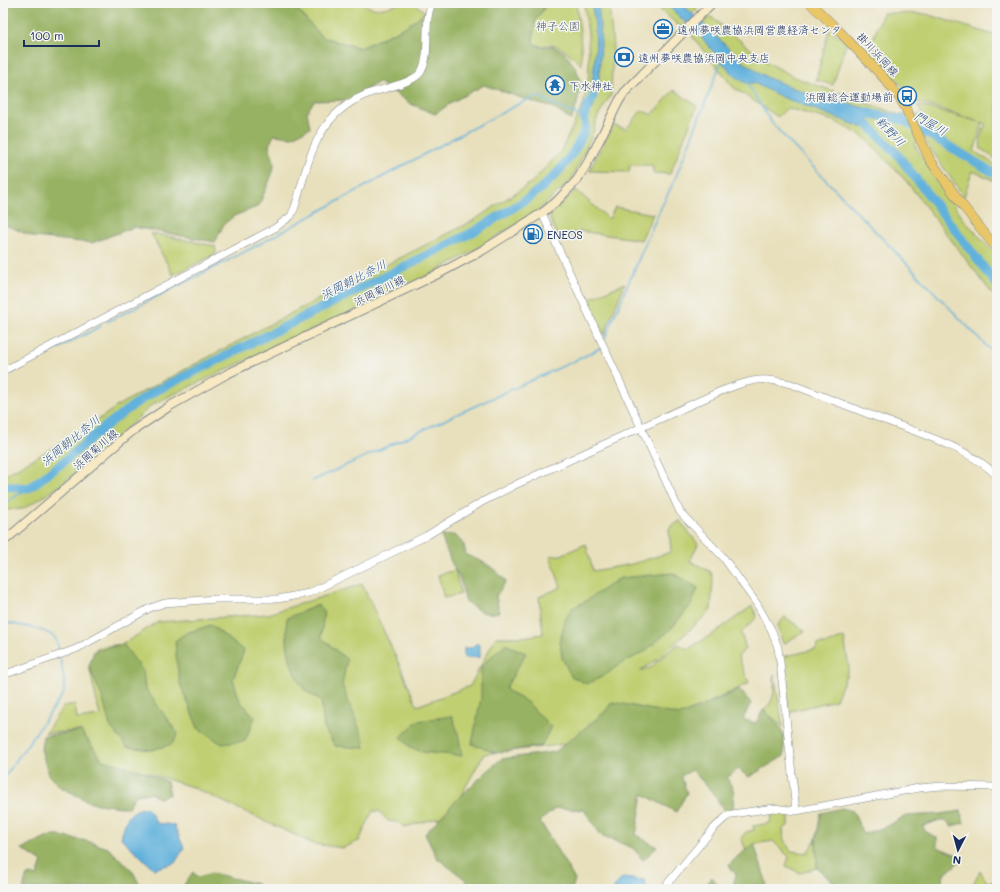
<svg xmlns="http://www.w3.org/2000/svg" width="1000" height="892" font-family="Mali,'Klee One',sans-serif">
	<rect width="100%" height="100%" fill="#f6f6f2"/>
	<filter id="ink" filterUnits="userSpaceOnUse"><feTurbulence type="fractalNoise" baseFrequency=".025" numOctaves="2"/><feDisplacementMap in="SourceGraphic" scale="8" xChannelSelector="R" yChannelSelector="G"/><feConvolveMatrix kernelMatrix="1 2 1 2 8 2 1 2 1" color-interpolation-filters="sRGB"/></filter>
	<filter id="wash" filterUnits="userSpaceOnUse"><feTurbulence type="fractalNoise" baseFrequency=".012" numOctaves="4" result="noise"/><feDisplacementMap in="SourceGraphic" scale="16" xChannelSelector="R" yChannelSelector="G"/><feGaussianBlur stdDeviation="0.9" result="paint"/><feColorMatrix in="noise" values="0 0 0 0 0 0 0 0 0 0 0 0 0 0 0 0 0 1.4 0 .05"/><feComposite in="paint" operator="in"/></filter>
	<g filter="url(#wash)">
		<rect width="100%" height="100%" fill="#e8e0bc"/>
		<path fill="#c0cf71" stroke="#6e7f68" d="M283,3H314L300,7L325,3H363C380,17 395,0 412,3C417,5 421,9 426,12L408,26L360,48L320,37L300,13Z
			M545,3H576L580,31L582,65C573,58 563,46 552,45C543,44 543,48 533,43L535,21L544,8Z
			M584,3H609L613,48L611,95L598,116L591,137L572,179L539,210L468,254L395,293L311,330L153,404L106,447L57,488L23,509L3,510V476L82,431L122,403L301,308L471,222L532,182L561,151L583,105L589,75L588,33Z
			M653,3H690L697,9L680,27Z
			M883,13L926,14L997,36V160L981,149C979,140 982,131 986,124L918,102L868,52Z
			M710,16L764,60L794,77L900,115H922L918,105L983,123L974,151L997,166V183L989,178L972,171L964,197L923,138L914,144L963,219L997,256V300L907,182L864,137L834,121L787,108L778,117L733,87L691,35Z
			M829,30L847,41L833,85L816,80Z
			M674,90L697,106L670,174L653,173L652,165H630L629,172L589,171L613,125L626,129L642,110L652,115Z
			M576,190L609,219L615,207L653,214L641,240L580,231L560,240L550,219L552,212Z
			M151,233L215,246L216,254L173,275Z
			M625,283L604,335L587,300Z
			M680,521L698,544L690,561L711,572L713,579L711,610L658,659L640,671L650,668L678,644L688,649L713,634L752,606L757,617L741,633L746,649L738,656L749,683L680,717L612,702L606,711L575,743L484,754L450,815L404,827L398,822L388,821L379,811H373L359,841L343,848L314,844L192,787L142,771L102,760L81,731L45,733L64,706L75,704L77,719L100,716L89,666L97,647L123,644L158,622L268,614L362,584L400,666L417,706L470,686L496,637H522L543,634L539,597L561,587L550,556L561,555L586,544L593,571L632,564L671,552L669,528Z
			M455,570L461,594L444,598L438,575Z
			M785,617L805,631L783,644L778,625Z
			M844,637L849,668L836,700L788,712L782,657L816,649L817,644H827Z
			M774,674L783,727L764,710C776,700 774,689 774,674Z
			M772,812H789V825L783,829L784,840L791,851L807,853L816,839L817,868L800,873L786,866L789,857L773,841L754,844L746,850L741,838L746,832L754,830L753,826L770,823Z
			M980,871L987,882L997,881V889H970Z"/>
		<path fill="#98b263" stroke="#5a7060" d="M3,3H282L298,10L322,37L360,48C388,35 413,27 433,3H545L544,8L535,21L533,43L540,47L552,46L564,52L576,68L581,84L577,104L571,120L552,107L539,104L484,85L454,101L435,114L411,104L379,82L347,100L314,101L307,112L310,128L292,137L274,135L269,145C270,151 274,158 274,164C275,173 262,195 259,206L234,216L224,224L215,242L134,227L92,243L34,237L3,224Z
			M455,535L464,545L466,555C485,562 492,566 506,581L496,596L499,612C483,616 479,610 466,602L460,579L451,562L441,536Z
			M673,573L698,588L691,605L670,630L644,652L619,665L604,676L587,684L571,676L562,658L560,641L565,620L572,608L584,602L620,578Z
			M318,605L324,611L321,637L347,660L342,685L364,740L365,748L335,746L324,728L321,700C316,697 309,695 305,690C289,671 285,642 287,618Z
			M211,625L244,651L233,679L240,701L255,717L245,741L222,744L198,728L180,684L177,665L175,641L186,633Z
			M123,644L143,671L145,688L178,734L172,744L152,750L127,747L110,726L102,697L89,666L94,651Z
			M505,644L526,653L505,689L528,703L551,727L541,746L496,753L472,744L481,698V666Z
			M739,689L751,703L743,719L756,723L763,710C783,729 785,728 784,756L749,777L738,769L727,778L734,791L733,809L726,813L712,792L692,770L681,776L687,793L676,812L643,794L636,835L657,847L643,860L633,848L601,835L584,810L556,808L540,821L575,880L572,889H469L466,880L437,858L425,834L459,797L501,759L555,752L606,711L612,702L680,715L717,700Z
			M452,716L458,733L462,756L422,752L410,747L401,737L417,721Z
			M81,731L102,760L139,770L167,782L170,794L159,798L150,793L136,795L128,807H121L91,803L59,786L49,776L41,749L43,736Z
			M842,808L853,811L863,834L885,827L906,816L940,814L961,811L964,823L951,826L946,821H937L923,826L925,831L937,838V847L960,856L959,862L944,875L939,889H841L817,868L816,839L821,813Z
			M53,835L87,841L108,848L132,870L142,889H23L27,875L37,876L42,862L22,849Z
			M754,844L767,884L763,889H732L736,875L729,865L738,856Z
			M193,872L198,877L212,873L257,884L258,889H181Z
			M712,877L722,889H703Z"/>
		<path fill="#61b1dc" stroke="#3e709d" d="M591,3H598L601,43L599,79L593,109L588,107C594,73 600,37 591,3Z
			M665,3H681L743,62L768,78L806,93L873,110L865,127H861L782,97L754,83H746L734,76L701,37Z
			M477,643L480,646V657L464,658V648H471Z
			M146,807L151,812L156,823L174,825L184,848L175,863L154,869L121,838C126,820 126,812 146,807Z
			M622,878L644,880L647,889H613Z"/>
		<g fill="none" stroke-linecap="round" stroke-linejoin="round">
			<path stroke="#61b1dc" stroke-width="1.5" d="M746,81L771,122L789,142L997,357
				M107,322L254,247L465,132L527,100L538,96L567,111L584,117
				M604,340L659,212L675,179L722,60
				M3,377L101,326
				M312,481L464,411L583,357L600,348L601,345
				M3,504L29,488
				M3,622C18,626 44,627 55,638C58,642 58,648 59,653
				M3,779L64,693V679L60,657"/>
			<path stroke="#61b1dc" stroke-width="9" d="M861,112L903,120L954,149L997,175
				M858,117L864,121L897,154L997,285
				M3,486L29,488L61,464L107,425L135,404L154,392L473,232C521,203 562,184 585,129C587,124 584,121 584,117C585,110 590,103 593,97"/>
		</g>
	</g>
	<g filter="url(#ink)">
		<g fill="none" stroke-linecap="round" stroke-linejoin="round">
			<defs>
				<path id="tertiary" d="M542,213L680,512L723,557L757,604L772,631L778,648L780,662L796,811
					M3,371L275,228L291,216L295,207C309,161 315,116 365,95C378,89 413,84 421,72C432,52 422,25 432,3
					M3,675L76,649L150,608L165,603L216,599H278L309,593L426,536L482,502L517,484L721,391C751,380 758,376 791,384C819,395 848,406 876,417C913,431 970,448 997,476
					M663,889L713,829L726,817L732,814L774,808L796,811L919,788L942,786L997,787"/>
				<path id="secondary" d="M3,542L131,432L170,406L227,374L440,273L483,250L542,213L557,201L577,180L591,157L619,101L624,93L712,3"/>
				<path id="primary" d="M810,3L840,32L883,77L897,94L905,107L930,160L963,206L997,249"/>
			</defs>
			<use href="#tertiary" stroke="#82888d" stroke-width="8"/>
			<use href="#secondary" stroke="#82888d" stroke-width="10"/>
			<use href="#primary" stroke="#82888d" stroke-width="10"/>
			<use href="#tertiary" stroke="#fff" stroke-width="7"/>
			<use href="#secondary" stroke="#f6e9c3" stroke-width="8"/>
			<use href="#primary" stroke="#e9c769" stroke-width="9"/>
		</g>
	</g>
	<defs>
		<symbol id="office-ring" viewBox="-11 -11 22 22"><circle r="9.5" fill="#f6f6f2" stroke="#1f6fb2" stroke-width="1.5"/><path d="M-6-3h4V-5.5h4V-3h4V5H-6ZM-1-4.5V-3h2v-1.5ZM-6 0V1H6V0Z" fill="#1f6fb2"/></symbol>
		<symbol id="bank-ring" viewBox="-11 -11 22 22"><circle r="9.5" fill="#f6f6f2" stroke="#1f6fb2" stroke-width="1.5"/><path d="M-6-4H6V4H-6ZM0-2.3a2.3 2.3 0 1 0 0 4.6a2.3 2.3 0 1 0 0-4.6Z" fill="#1f6fb2"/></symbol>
		<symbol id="temple-ring" viewBox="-11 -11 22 22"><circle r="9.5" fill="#f6f6f2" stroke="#1f6fb2" stroke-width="1.5"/><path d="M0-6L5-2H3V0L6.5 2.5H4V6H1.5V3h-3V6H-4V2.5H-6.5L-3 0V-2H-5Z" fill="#1f6fb2"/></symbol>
		<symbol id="bus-ring" viewBox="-11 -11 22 22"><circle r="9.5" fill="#f6f6f2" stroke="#1f6fb2" stroke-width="1.5"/><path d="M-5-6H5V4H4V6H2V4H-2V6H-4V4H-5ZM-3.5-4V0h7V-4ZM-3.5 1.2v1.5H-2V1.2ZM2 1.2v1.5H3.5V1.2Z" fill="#1f6fb2"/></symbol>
		<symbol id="fuel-ring" viewBox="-11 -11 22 22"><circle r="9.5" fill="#f6f6f2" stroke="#1f6fb2" stroke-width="1.5"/><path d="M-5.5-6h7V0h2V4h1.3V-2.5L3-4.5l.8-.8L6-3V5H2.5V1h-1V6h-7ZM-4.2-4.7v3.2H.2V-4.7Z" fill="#1f6fb2"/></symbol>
	</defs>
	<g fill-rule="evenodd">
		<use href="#office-ring" x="652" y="18" width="22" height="22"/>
		<use href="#bank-ring" x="613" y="46" width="22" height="22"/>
		<use href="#temple-ring" x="544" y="74" width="22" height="22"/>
		<use href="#bus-ring" x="896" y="85" width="22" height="22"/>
		<use href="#fuel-ring" x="522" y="223" width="22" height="22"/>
	</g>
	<g text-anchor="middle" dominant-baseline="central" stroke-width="3" stroke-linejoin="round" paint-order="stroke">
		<g font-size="11" fill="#445763" stroke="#f6f6f2">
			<text x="558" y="25">神子公園</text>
		</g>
		<g font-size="11" fill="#1b2f5e" stroke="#f6f6f2" text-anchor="start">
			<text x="677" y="29">遠州夢咲農協浜岡営農経済センタ</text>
			<text x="638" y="57">遠州夢咲農協浜岡中央支店</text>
			<text x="569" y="85">下水神社</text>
			<text x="893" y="96" text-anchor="end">浜岡総合運動場前</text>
			<text x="547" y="234">ENEOS</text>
		</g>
		<g font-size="11" fill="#1b2f5e" stroke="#f6f6f2">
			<text transform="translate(878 54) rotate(47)">掛川浜岡線</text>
			<text transform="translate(379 290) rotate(-26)">浜岡菊川線</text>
			<text transform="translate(95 449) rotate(-41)">浜岡菊川線</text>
		</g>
		<g font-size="12" font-style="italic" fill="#305684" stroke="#f6f6f2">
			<text transform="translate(931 123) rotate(30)">門屋川</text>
			<text transform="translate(891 131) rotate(46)">新野川</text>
			<text transform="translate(353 279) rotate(-27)">浜岡朝比奈川</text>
			<text transform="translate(70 440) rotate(-39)">浜岡朝比奈川</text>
		</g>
	</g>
	<rect width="1000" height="892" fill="none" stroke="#f6f6f2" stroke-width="16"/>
	<g transform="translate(958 850) rotate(186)" stroke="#f6f6f2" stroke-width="3" paint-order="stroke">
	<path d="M0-3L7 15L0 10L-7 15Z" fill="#1b2f5e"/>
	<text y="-6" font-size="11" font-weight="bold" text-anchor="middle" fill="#1b2f5e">N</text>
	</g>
	<path d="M24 40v6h75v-6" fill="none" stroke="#1b2f5e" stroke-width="2"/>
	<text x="30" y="40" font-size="12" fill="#1b2f5e" stroke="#f6f6f2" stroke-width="3" paint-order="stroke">100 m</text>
</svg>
